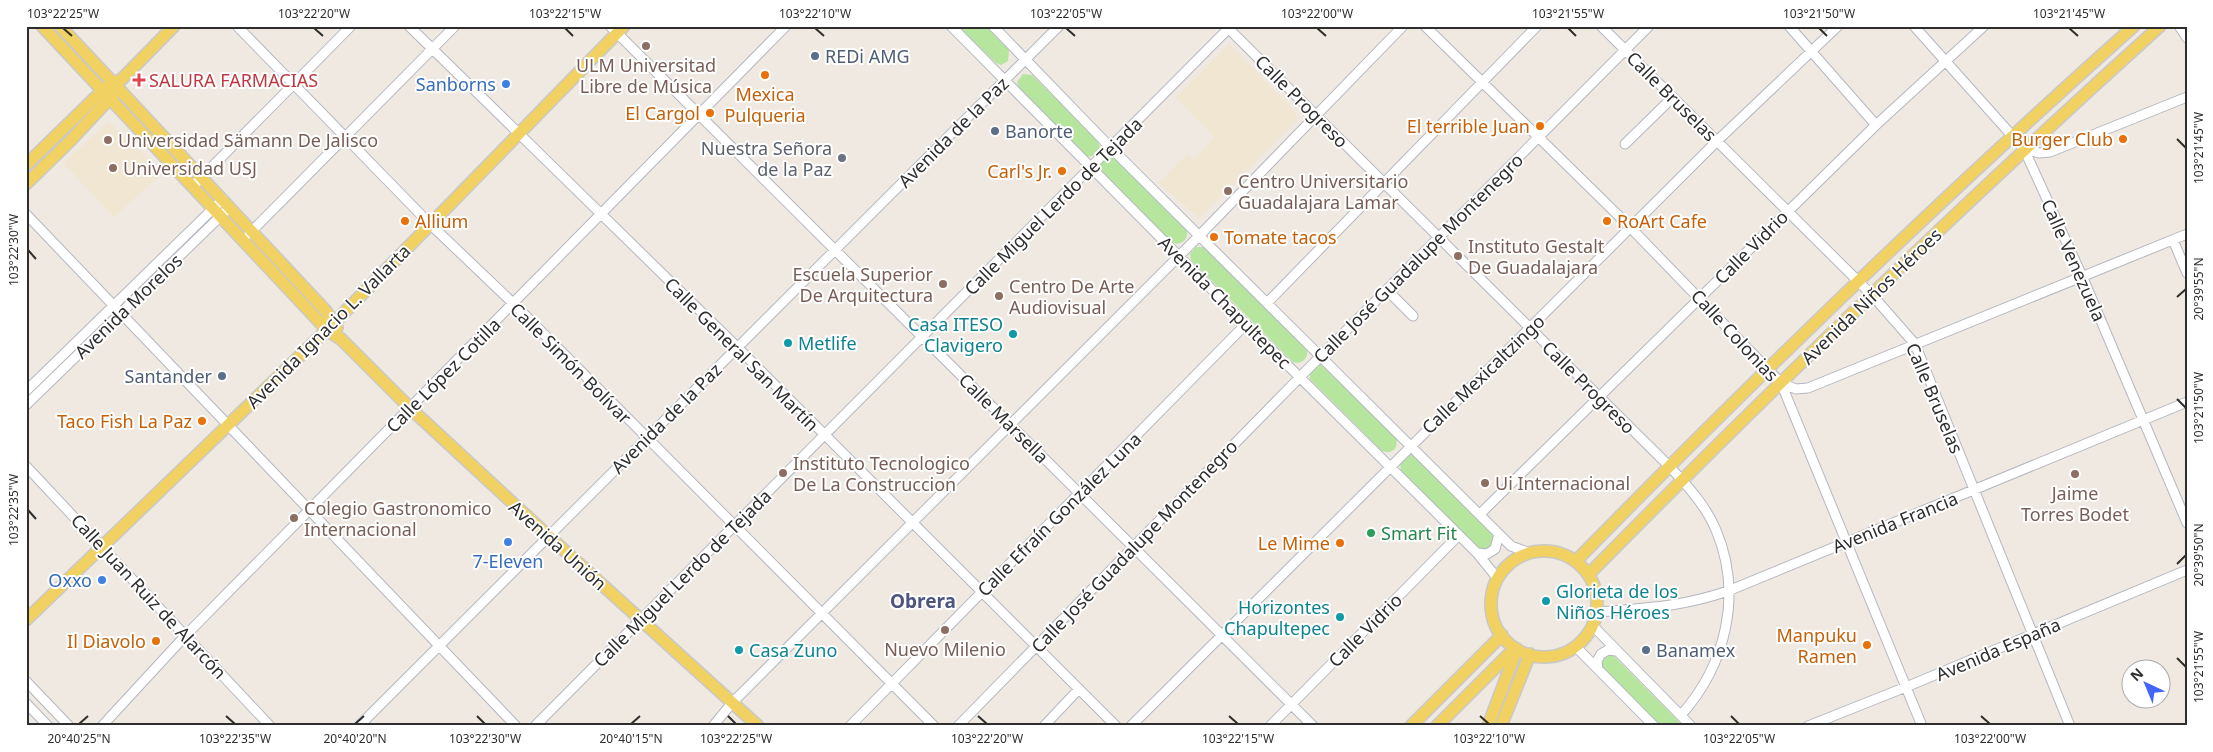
<svg xmlns="http://www.w3.org/2000/svg" width="2213" height="752" font-family="'Noto Sans',sans-serif">
	<rect width="100%" height="100%" fill="#efe9e1"/>
	<path fill="#f0e6d1" d="M1229,44L1294,110L1297,120L1199,218L1159,183L1187,154L1193,160L1215,137L1176,98Z
		M109,122L163,173L114,217L63,163Z"/>
	<path fill="#b6e59e" d="M958,26H986L1009,50L1008,61L1001,65L996,63Z
		M1023,74L1032,75L1098,141L1100,148L1097,155L1087,157L1019,88L1017,82Z
		M1114,157L1187,229C1188,238 1184,246 1173,243L1103,172C1099,166 1101,162 1106,158Z
		M206,220L210,223L127,304L123,300Z
		M1196,247H1205L1307,349C1309,358 1302,365 1293,362L1191,260L1190,254Z
		M104,319L107,322L26,401V394Z
		M1321,365L1396,438C1399,448 1392,455 1382,451L1310,379V374L1315,366Z
		M1412,455L1496,538L1497,544L1482,552L1401,470L1400,464L1405,456Z
		M1611,654L1613,655L1683,726H1661L1601,666L1600,660L1602,656Z"/>
	<g fill="none" stroke-linecap="round" stroke-linejoin="round">
		<defs>
			<path id="minor" d="M237,26L430,224L516,306L934,726
				M409,26L733,343L1116,726
				M610,26L1313,726
				M951,26L1241,319L1477,553L1498,579
				M993,26L1111,148L1511,546L1530,553
				M1226,26L1669,466C1687,485 1706,506 1716,530C1743,594 1726,665 1681,715
				M1425,26L1625,222L1781,383L1922,726
				M1601,26L1872,295L1915,344L2070,726
				M1789,26L1876,125
				M1914,26L2024,149L2082,276L2187,523
				M2179,26L2187,38
				M1625,144L1673,97
				M2024,149L2039,153L2050,152L2187,97
				M193,186L351,26
				M26,214L516,726
				M249,234L455,26
				M2173,240L2187,273
				M1387,290L1413,316
				M1267,303L1537,26
				M1781,383L1796,389L1808,388L2187,234
				M26,391L223,199
				M26,405L230,207
				M26,466L270,726
				M1480,514L1876,125L1984,26
				M1477,553L1487,554L1495,549L1499,534
				M1597,612C1646,608 1681,607 1728,591L2187,402
				M1593,626L1691,726
				M1575,646L1654,726
				M1598,669L1597,661L1601,654L1608,650L1616,651
				M26,681L69,726
				M26,703L48,726
				M102,726L186,635L786,26
				M359,726L1059,26
				M535,726L1231,26
				M713,726L732,703L1199,236L1403,26
				M850,726L1246,324
				M958,726L1300,377L1649,26
				M1044,726L1079,689
				M1131,726L1717,141L1838,26
				M1270,726L1459,535
				M1808,726L1906,687L2187,570"/>
			<path id="major" d="M42,26L327,330L341,339L410,408L544,532L758,726
				M60,26L325,310L337,328
				M26,165L103,90L112,83L121,80L174,26
				M26,184L70,141L114,94
				M1491 604a53 53 0 1 1 106 0a53 53 0 1 1-106 0Z
				M1576,561C1756,377 1941,198 2134,26
				M1589,574C1774,386 1964,203 2160,26
				M26,620L335,322L624,26
				M1411,726L1502,635
				M1437,726L1515,648
				M1488,726L1517,649
				M1501,726L1530,654"/>
		</defs>
		<use href="#minor" stroke="#b4b7c1" stroke-width="11"/>
		<use href="#major" stroke="#c9c9c9" stroke-width="14"/>
		<use href="#minor" stroke="#fff" stroke-width="9"/>
		<use href="#major" stroke="#f2d163" stroke-width="11"/>
	</g>
	<path fill="none" stroke="#2e2e2e" stroke-width="2" d="M63,28L72,36M314,28L323,36M565,28L573,36M815,28L824,36M1066,28L1075,36M1317,28L1326,36M1568,28L1576,36M1819,28L1827,36M2069,28L2078,36M2177,139L2186,148M28,250L36,259M2177,297L2186,289M2177,399L2186,408M28,510L36,519M2177,564L2186,555M2177,658L2186,667M226,716L235,724M477,716L485,724M728,716L736,724M978,716L987,724M1229,716L1238,724M1480,716L1489,724M1731,716L1739,724M1981,716L1990,724M79,724L88,716M355,724L364,716M631,724L640,716"/>
	<g fill="#8d6e63" stroke="#fff" stroke-width="2">
		<circle cx="646" cy="46" r="5"/>
		<circle cx="108" cy="140" r="5"/>
		<circle cx="113" cy="168" r="5"/>
		<circle cx="1228" cy="191" r="5"/>
		<circle cx="1458" cy="256" r="5"/>
		<circle cx="943" cy="284" r="5"/>
		<circle cx="999" cy="296" r="5"/>
		<circle cx="783" cy="473" r="5"/>
		<circle cx="2075" cy="474" r="5"/>
		<circle cx="1485" cy="483" r="5"/>
		<circle cx="294" cy="518" r="5"/>
		<circle cx="945" cy="630" r="5"/>
	</g>
	<g fill="#5c6f8a" stroke="#fff" stroke-width="2">
		<circle cx="815" cy="56" r="5"/>
		<circle cx="995" cy="131" r="5"/>
		<circle cx="222" cy="376" r="5"/>
		<circle cx="1646" cy="650" r="5"/>
	</g>
	<g fill="#e8710a" stroke="#fff" stroke-width="2">
		<circle cx="765" cy="75" r="5"/>
		<circle cx="710" cy="113" r="5"/>
		<circle cx="1540" cy="126" r="5"/>
		<circle cx="2123" cy="139" r="5"/>
		<circle cx="1062" cy="171" r="5"/>
		<circle cx="405" cy="221" r="5"/>
		<circle cx="1607" cy="221" r="5"/>
		<circle cx="1214" cy="237" r="5"/>
		<circle cx="202" cy="421" r="5"/>
		<circle cx="1340" cy="543" r="5"/>
		<circle cx="156" cy="641" r="5"/>
		<circle cx="1867" cy="645" r="5"/>
	</g>
	<path fill="#e0444e" stroke="#fff" stroke-width="2" d="M136.5 72.5h5v5h5v5h-5v5h-5v-5h-5v-5h5z"/>
	<g fill="#3f7fe0" stroke="#fff" stroke-width="2">
		<circle cx="506" cy="84" r="5"/>
		<circle cx="508" cy="542" r="5"/>
		<circle cx="102" cy="580" r="5"/>
	</g>
	<circle fill="#6b7280" stroke="#fff" stroke-width="2" cx="842" cy="158" r="5"/>
	<g fill="#0f9aa8" stroke="#fff" stroke-width="2">
		<circle cx="1013" cy="334" r="5"/>
		<circle cx="788" cy="343" r="5"/>
		<circle cx="1546" cy="601" r="5"/>
		<circle cx="1340" cy="617" r="5"/>
		<circle cx="739" cy="650" r="5"/>
	</g>
	<circle fill="#2e9e5b" stroke="#fff" stroke-width="2" cx="1371" cy="533" r="5"/>
	<g text-anchor="middle" dominant-baseline="central" stroke-width="4" stroke-linejoin="round" paint-order="stroke">
		<g font-size="18" fill="#4e5e75" stroke="#fff" text-anchor="start">
			<text x="825" y="56">REDi AMG</text>
			<text x="1005" y="131">Banorte</text>
			<text x="212" y="376" text-anchor="end">Santander</text>
			<text x="1656" y="650">Banamex</text>
		</g>
		<g font-size="18" fill="#785e54" stroke="#fff" text-anchor="start">
			<text x="646" y="65" text-anchor="middle">ULM Universitad<tspan x="646" dy="21">Libre de Música</tspan></text>
			<text x="118" y="140">Universidad Sämann De Jalisco</text>
			<text x="123" y="168">Universidad USJ</text>
			<text x="1238" y="181">Centro Universitario<tspan x="1238" dy="21">Guadalajara Lamar</tspan></text>
			<text x="1468" y="246">Instituto Gestalt<tspan x="1468" dy="21">De Guadalajara</tspan></text>
			<text x="933" y="274" text-anchor="end">Escuela Superior<tspan x="933" dy="21">De Arquitectura</tspan></text>
			<text x="1009" y="286">Centro De Arte<tspan x="1009" dy="21">Audiovisual</tspan></text>
			<text x="793" y="463">Instituto Tecnologico<tspan x="793" dy="21">De La Construccion</tspan></text>
			<text x="1495" y="483">Ui Internacional</text>
			<text x="2075" y="493" text-anchor="middle">Jaime<tspan x="2075" dy="21">Torres Bodet</tspan></text>
			<text x="304" y="508">Colegio Gastronomico<tspan x="304" dy="21">Internacional</tspan></text>
			<text x="945" y="649" text-anchor="middle">Nuevo Milenio</text>
		</g>
		<g font-size="18" fill="#be3a42" stroke="#fff" text-anchor="start">
			<text x="149" y="80">SALURA FARMACIAS</text>
		</g>
		<g font-size="18" fill="#366cbe" stroke="#fff" text-anchor="end">
			<text x="496" y="84">Sanborns</text>
			<text x="508" y="561" text-anchor="middle">7-Eleven</text>
			<text x="92" y="580">Oxxo</text>
		</g>
		<g font-size="18" fill="#c56008" stroke="#fff" text-anchor="end">
			<text x="765" y="94" text-anchor="middle">Mexica<tspan x="765" dy="21">Pulqueria</tspan></text>
			<text x="700" y="113">El Cargol</text>
			<text x="1530" y="126">El terrible Juan</text>
			<text x="2113" y="139">Burger Club</text>
			<text x="1052" y="171">Carl's Jr.</text>
			<text x="415" y="221" text-anchor="start">Allium</text>
			<text x="1617" y="221" text-anchor="start">RoArt Cafe</text>
			<text x="1224" y="237" text-anchor="start">Tomate tacos</text>
			<text x="192" y="421">Taco Fish La Paz</text>
			<text x="1330" y="543">Le Mime</text>
			<text x="1857" y="635">Manpuku<tspan x="1857" dy="21">Ramen</tspan></text>
			<text x="146" y="641">Il Diavolo</text>
		</g>
		<g font-size="18" fill="#2e2e2e" stroke="#fff">
			<text transform="translate(1672 96) rotate(45)">Calle Bruselas</text>
			<text transform="translate(1302 101) rotate(45)">Calle Progreso</text>
			<text transform="translate(953 132) rotate(-45)">Avenida de la Paz</text>
			<text transform="translate(1053 206) rotate(-45)">Calle Miguel Lerdo de Tejada</text>
			<text transform="translate(1751 247) rotate(-45)">Calle Vidrio</text>
			<text transform="translate(1418 258) rotate(-45)">Calle José Guadalupe Montenegro</text>
			<text transform="translate(2074 260) rotate(66)">Calle Venezuela</text>
			<text transform="translate(1871 296) rotate(-44)">Avenida Niños Héroes</text>
			<text transform="translate(1225 302) rotate(45)">Avenida Chapultepec</text>
			<text transform="translate(128 306) rotate(-44)">Avenida Morelos</text>
			<text transform="translate(328 326) rotate(-45)">Avenida Ignacio L. Vallarta</text>
			<text transform="translate(1735 335) rotate(47)">Calle Colonias</text>
			<text transform="translate(742 354) rotate(45)">Calle General San Martín</text>
			<text transform="translate(571 363) rotate(45)">Calle Simón Bolívar</text>
			<text transform="translate(1483 374) rotate(-44)">Calle Mexicaltzingo</text>
			<text transform="translate(443 375) rotate(-45)">Calle López Cotilla</text>
			<text transform="translate(1589 387) rotate(45)">Calle Progreso</text>
			<text transform="translate(1935 398) rotate(67)">Calle Bruselas</text>
			<text transform="translate(666 418) rotate(-45)">Avenida de la Paz</text>
			<text transform="translate(1004 418) rotate(45)">Calle Marsella</text>
			<text transform="translate(1059 514) rotate(-45)">Calle Efraín González Luna</text>
			<text transform="translate(1895 522) rotate(-22)">Avenida Francia</text>
			<text transform="translate(558 545) rotate(42)">Avenida Unión</text>
			<text transform="translate(1134 546) rotate(-46)">Calle José Guadalupe Montenegro</text>
			<text transform="translate(682 578) rotate(-45)">Calle Miguel Lerdo de Tejada</text>
			<text transform="translate(149 596) rotate(47)">Calle Juan Ruiz de Alarcón</text>
			<text transform="translate(1365 630) rotate(-45)">Calle Vidrio</text>
			<text transform="translate(1998 649) rotate(-23)">Avenida España</text>
		</g>
		<g font-size="18" fill="#5b616d" stroke="#fff" text-anchor="end">
			<text x="832" y="148">Nuestra Señora<tspan x="832" dy="21">de la Paz</tspan></text>
		</g>
		<g font-size="18" fill="#0d838f" stroke="#fff" text-anchor="start">
			<text x="1003" y="324" text-anchor="end">Casa ITESO<tspan x="1003" dy="21">Clavigero</tspan></text>
			<text x="798" y="343">Metlife</text>
			<text x="1556" y="591">Glorieta de los<tspan x="1556" dy="21">Niños Héroes</tspan></text>
			<text x="1330" y="607" text-anchor="end">Horizontes<tspan x="1330" dy="21">Chapultepec</tspan></text>
			<text x="749" y="650">Casa Zuno</text>
		</g>
		<g font-size="18" fill="#27864d" stroke="#fff" text-anchor="start">
			<text x="1381" y="533">Smart Fit</text>
		</g>
		<g font-size="19" font-weight="bold" fill="#4d5680" stroke="#fff">
			<text x="923" y="601">Obrera</text>
		</g>
	</g>
	<rect width="2213" height="752" fill="none" stroke="#ffffff" stroke-width="55"/>
	<g transform="translate(2146 684) rotate(316)"><circle r="24" fill="#ffffff" stroke="#ababab"/>
	<path d="M0-4L9 19L0 12L-9 19Z" fill="#4264fb"/>
	<text y="-8" font-size="14" font-weight="bold" text-anchor="middle" fill="#2e2e2e">N</text>
	</g>
	<rect x="28" y="28" width="2158" height="696" fill="none" stroke="#2e2e2e" stroke-width="2"/>
	<g font-size="12" text-anchor="middle" fill="#2e2e2e">
		<text x="63" y="18">103°22'25"W</text>
		<text x="314" y="18">103°22'20"W</text>
		<text x="565" y="18">103°22'15"W</text>
		<text x="815" y="18">103°22'10"W</text>
		<text x="1066" y="18">103°22'05"W</text>
		<text x="1317" y="18">103°22'00"W</text>
		<text x="1568" y="18">103°21'55"W</text>
		<text x="1819" y="18">103°21'50"W</text>
		<text x="2069" y="18">103°21'45"W</text>
		<text transform="translate(2199 148) rotate(-90)" y="4">103°21'45"W</text>
		<text transform="translate(14 250) rotate(-90)" y="4">103°22'30"W</text>
		<text transform="translate(2199 289) rotate(-90)" y="4">20°39'55"N</text>
		<text transform="translate(2199 408) rotate(-90)" y="4">103°21'50"W</text>
		<text transform="translate(14 510) rotate(-90)" y="4">103°22'35"W</text>
		<text transform="translate(2199 555) rotate(-90)" y="4">20°39'50"N</text>
		<text transform="translate(2199 667) rotate(-90)" y="4">103°21'55"W</text>
		<text x="79" y="743">20°40'25"N</text>
		<text x="235" y="743">103°22'35"W</text>
		<text x="355" y="743">20°40'20"N</text>
		<text x="485" y="743">103°22'30"W</text>
		<text x="631" y="743">20°40'15"N</text>
		<text x="736" y="743">103°22'25"W</text>
		<text x="987" y="743">103°22'20"W</text>
		<text x="1238" y="743">103°22'15"W</text>
		<text x="1489" y="743">103°22'10"W</text>
		<text x="1739" y="743">103°22'05"W</text>
		<text x="1990" y="743">103°22'00"W</text>
	</g>
</svg>
